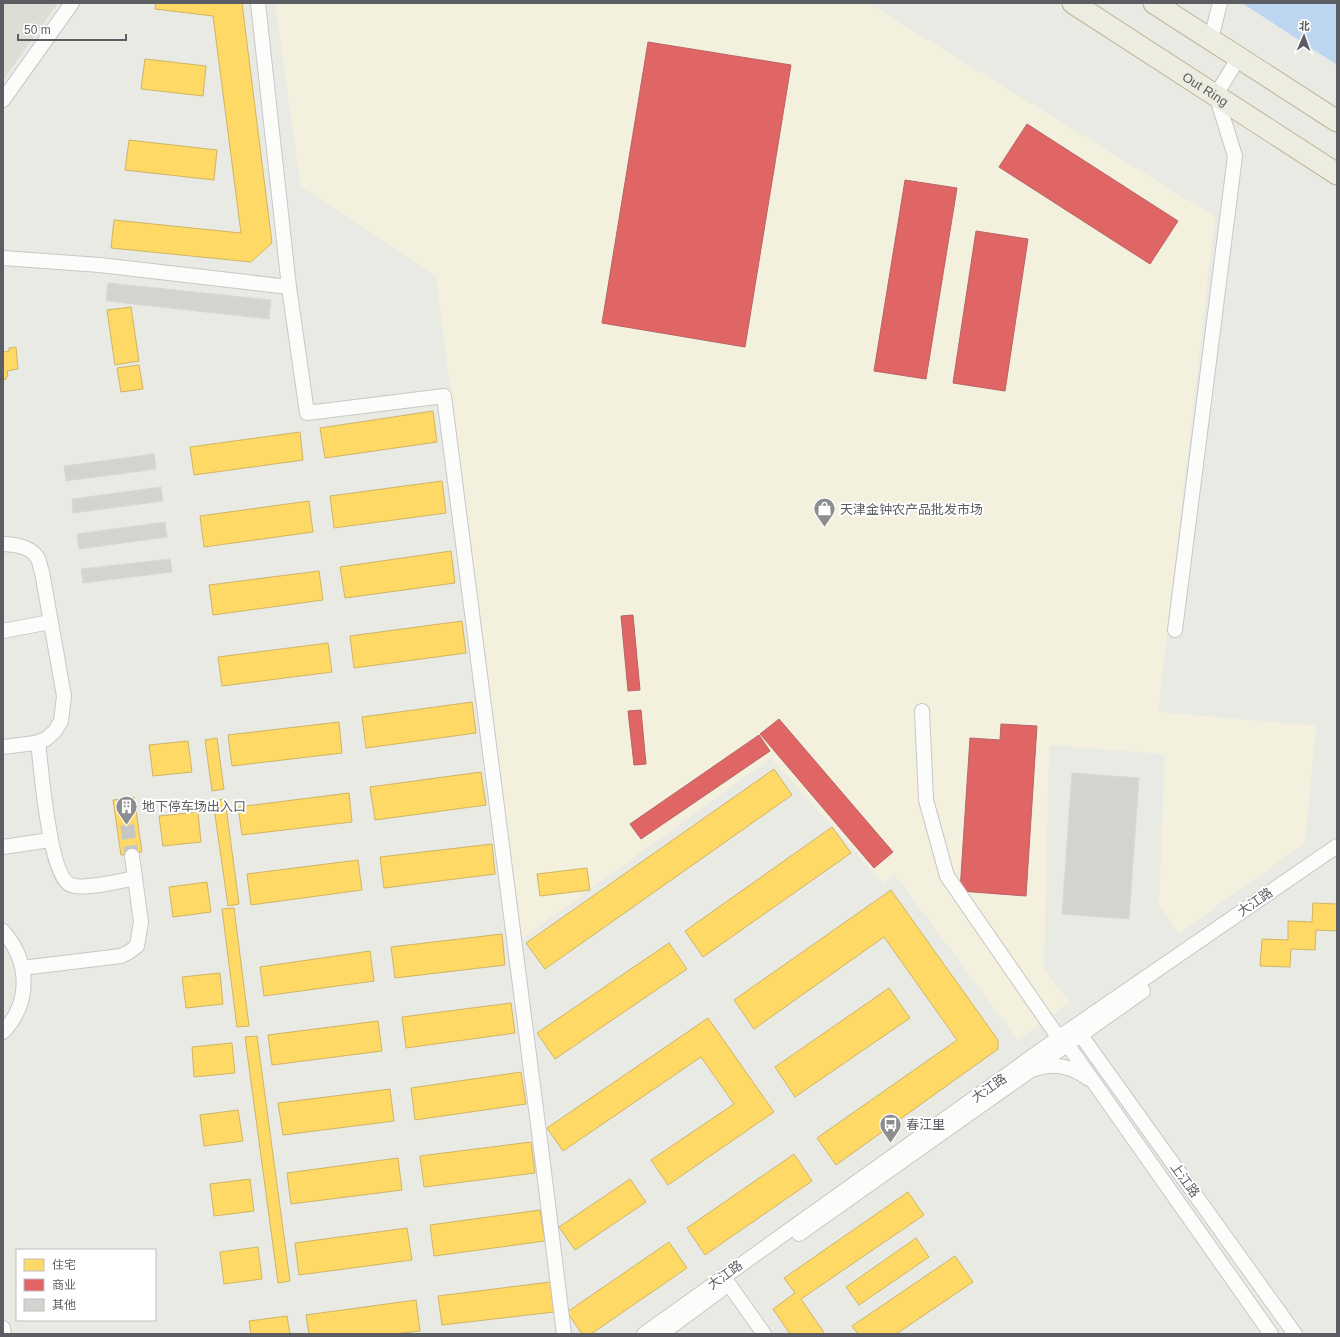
<svg xmlns="http://www.w3.org/2000/svg" width="1340" height="1337" font-family="Arial,'Noto Sans SC',sans-serif">
	<rect width="100%" height="100%" fill="#eaeae5"/>
	<path fill="#f3f1de" d="M275,3H868L1215,217L1158,712L1316,726L1305,843L1179,933L1159,904L1165,754L1049,745L1044,970L1070,1002L1018,1040L895,875L883,883L771,758L521,939L436,276L301,187Z"/>
	<path fill="#dddcd5" d="M3,3H58L3,80Z"/>
	<path fill="#bcd6f2" d="M1242,3H1337V65Z"/>
	<path fill="#ffd966" stroke="#ceb465" d="M156,3H242L272,243L251,262L111,248L114,220L241,233L213,16L155,9Z
		M145,59L206,66L203,96L141,89Z
		M129,140L217,150L214,180L125,170Z
		M131,307L139,361L115,365L107,310Z
		M16,347L18,369L7,371L8,376L6,377V379L3,380V352L9,351V348Z
		M139,365L143,389L121,392L117,368Z
		M433,411L437,442L325,458L320,428Z
		M300,432L303,460L194,475L190,447Z
		M442,481L446,513L334,528L330,496Z
		M309,501L313,532L204,547L200,516Z
		M451,551L455,583L345,598L340,567Z
		M319,571L323,600L213,615L209,585Z
		M462,621L466,653L354,668L350,636Z
		M328,643L332,672L222,686L218,657Z
		M472,702L476,733L366,748L362,717Z
		M339,722L342,753L232,766L228,735Z
		M217,738L224,789L212,791L205,740Z
		M188,741L192,772L153,776L149,745Z
		M774,769L792,795L545,969L526,943Z
		M481,772L486,805L375,820L370,787Z
		M349,793L352,822L242,835L238,807Z
		M134,797L142,852L121,855L113,800Z
		M225,799L239,904L228,906L213,801Z
		M198,812L201,842L163,846L159,816Z
		M832,827L851,853L703,957L685,931Z
		M492,844L495,874L384,888L380,857Z
		M358,860L362,890L251,905L247,874Z
		M587,868L590,890L540,896L537,874Z
		M207,882L211,912L173,917L169,887Z
		M891,890L998,1040V1049L836,1165L817,1138L957,1040L884,937L754,1029L734,1000Z
		M1313,903L1337,904V931L1316,930L1315,950L1291,949L1290,967L1260,966L1262,939L1288,940V921L1312,922Z
		M234,908L249,1026L237,1027L222,909Z
		M502,934L505,965L395,978L391,947Z
		M669,943L687,969L555,1059L537,1033Z
		M370,951L374,981L264,996L260,967Z
		M220,973L223,1004L186,1008L182,977Z
		M889,988L910,1018L795,1097L775,1067Z
		M511,1003L515,1033L406,1048L402,1017Z
		M708,1018L774,1112L668,1185L651,1160L734,1104L701,1057L563,1151L547,1128Z
		M378,1021L382,1051L272,1065L268,1035Z
		M257,1036L290,1281L278,1283L245,1037Z
		M232,1043L235,1073L194,1077L192,1047Z
		M521,1072L526,1104L415,1120L411,1088Z
		M390,1089L394,1121L283,1135L278,1103Z
		M238,1110L243,1141L204,1146L200,1115Z
		M531,1142L535,1173L424,1187L420,1156Z
		M794,1154L812,1181L705,1255L687,1228Z
		M398,1158L402,1190L291,1204L287,1173Z
		M250,1179L254,1211L214,1216L210,1184Z
		M630,1179L646,1202L575,1250L559,1227Z
		M908,1192L924,1215L801,1299L825,1334H790L773,1309L795,1293L784,1278Z
		M540,1210L545,1241L434,1256L430,1225Z
		M407,1228L412,1260L299,1275L295,1243Z
		M916,1238L929,1257L859,1305L846,1287Z
		M669,1242L687,1268L591,1334H582L567,1312Z
		M258,1247L262,1279L224,1284L220,1252Z
		M955,1256L973,1282L896,1334H858L852,1326Z
		M550,1282L554,1312L442,1325L438,1296Z
		M416,1300L420,1331L394,1334H309L306,1315Z
		M287,1316L290,1334H251L249,1321Z"/>
	<path fill="#e06666" stroke="#b86365" d="M648,42L791,65L745,347L602,323Z
		M1027,124L1178,221L1150,264L999,167Z
		M905,180L957,188L926,379L874,371Z
		M976,231L1028,239L1005,391L953,383Z
		M633,615L640,690L628,691L621,616Z
		M641,710L646,764L634,765L628,711Z
		M779,719L893,852L874,868L760,734Z
		M1001,724L1037,726L1026,896L960,891L970,738L1000,740Z
		M759,735L770,751L641,839L630,824Z"/>
	<path fill="#d4d3d0" stroke="#d9d8d4" d="M108,283L271,300L269,319L106,301Z
		M154,454L156,469L66,481L64,466Z
		M161,487L163,501L73,513L72,499Z
		M165,522L167,537L79,549L77,534Z
		M170,559L172,572L83,583L81,569Z
		M1072,773L1139,778L1129,919L1062,914Z"/>
	<g fill="none" stroke-linecap="round" stroke-linejoin="round">
		<path stroke="#c6c7c4" stroke-width="14" stroke-dasharray="14 7" stroke-linecap="butt" d="M127,825L132,856"/>
		<defs>
			<path id="minor" d="M258,3L289,287L307,413L444,396L541,1148L564,1334
				M1211,39L1220,3
				M3,100L72,3
				M3,258L100,265L289,287
				M3,544C15,545 30,546 37,557C40,561 40,568 42,572L64,696L61,721L55,731L46,739L35,743L3,747
				M1175,630L1235,156L1216,95L1239,57
				M3,631L50,622
				M922,711L926,800L947,876L1063,1044
				M38,742C41,766 49,877 71,885C84,890 120,881 135,878
				M3,847L50,840
				M3,931C29,961 32,1001 3,1032
				M22,968L121,956L129,952L137,946L141,922L132,856
				M1075,1027L1295,1334
				M1062,1037L1271,1334
				M1035,1069C1054,1062 1073,1067 1089,1079
				M799,1234L1143,991
				M723,1276L764,1334
				M3,1328L4,1334
				M644,1334L1068,1031L1337,846
				M661,1334L722,1289"/>
			<g id="highway">
				<path id="s1" d="M1073,3L1337,174"/>
				<path d="M1154,3L1337,121"/>
			</g>
		</defs>
		<use href="#minor" stroke="#c7c7c7" stroke-width="16"/>
		<use href="#highway" stroke="#bdb696" stroke-width="23"/>
		<use href="#minor" stroke="#fcfcfb" stroke-width="14"/>
		<use href="#highway" stroke="#edece1" stroke-width="21"/>
	</g>
	<defs>
		<symbol id="shop-pin" viewBox="-11 -11 22 30"><path d="M0 17L-7.5 6A9.5 9.5 0 1 1 7.5 6Z" fill="#8d8e90" stroke="#fff"/><path d="M-5-2.5h2.3a2.7 3.5 0 0 1 5.4 0H5L5.5 6h-11ZM-1.5-2.5h3a1.5 2.3 0 0 0-3 0Z" fill="#fff"/></symbol>
		<symbol id="building-pin" viewBox="-11 -11 22 30"><path d="M0 17L-7.5 6A9.5 9.5 0 1 1 7.5 6Z" fill="#8d8e90" stroke="#fff"/><path d="M-4-6H4V6H1V3H-1V6H-4ZM-2.5-4.3h1.7v1.8h-1.7ZM.8-4.3h1.7v1.8H.8ZM-2.5-1h1.7V.8h-1.7ZM.8-1h1.7V.8H.8Z" fill="#fff"/></symbol>
		<symbol id="bus-pin" viewBox="-11 -11 22 30"><path d="M0 17L-7.5 6A9.5 9.5 0 1 1 7.5 6Z" fill="#8d8e90" stroke="#fff"/><path d="M-5-6H5V4H4V6H2V4H-2V6H-4V4H-5ZM-3.5-4V0h7V-4ZM-3.5 1.2v1.5H-2V1.2ZM2 1.2v1.5H3.5V1.2Z" fill="#fff"/></symbol>
	</defs>
	<g fill-rule="evenodd">
		<use href="#shop-pin" x="812" y="496" width="25" height="34"/>
		<use href="#building-pin" x="114" y="794" width="25" height="34"/>
		<use href="#bus-pin" x="878" y="1112" width="25" height="34"/>
	</g>
	<g text-anchor="middle" dominant-baseline="central" stroke-width="4" stroke-linejoin="round" paint-order="stroke">
		<g font-size="13" fill="#5b5d62" stroke="#fff">
			<text stroke="none"><textPath href="#s1" startOffset="158">Out Ring</textPath></text>
			<text transform="translate(1255 902) rotate(-35)">大江路</text>
			<text transform="translate(989 1088) rotate(-35)">大江路</text>
			<text transform="translate(1185 1180) rotate(54)">上江路</text>
			<text transform="translate(725 1275) rotate(-36)">大江路</text>
		</g>
		<g font-size="13" fill="#5b5d62" stroke="#fff" text-anchor="start">
			<text x="840" y="509">天津金钟农产品批发市场</text>
			<text x="142" y="806">地下停车场出入口</text>
			<text x="906" y="1124">春江里</text>
		</g>
	</g>
	<rect width="1340" height="1337" fill="none" stroke="#5b5d62" stroke-width="8"/>
	<rect x="16" y="1249" width="140" height="72" fill="#ffffff" stroke="#bdbec0"/>
	<rect x="24" y="1259" width="20" height="12" fill="#ffd966" stroke="#bdbec0"/>
	<text x="52" y="1269" font-size="12" fill="#5b5d62">住宅</text>
	<rect x="24" y="1279" width="20" height="12" fill="#e06666" stroke="#bdbec0"/>
	<text x="52" y="1289" font-size="12" fill="#5b5d62">商业</text>
	<rect x="24" y="1299" width="20" height="12" fill="#d4d3d0" stroke="#bdbec0"/>
	<text x="52" y="1309" font-size="12" fill="#5b5d62">其他</text>
	<g transform="translate(1304 36) rotate(2)" stroke="#ffffff" stroke-width="3" paint-order="stroke">
	<path d="M0-3L7 15L0 10L-7 15Z" fill="#5b5d62"/>
	<text y="-6" font-size="11" font-weight="bold" text-anchor="middle" fill="#5b5d62">北</text>
	</g>
	<path d="M18 34v6h108v-6" fill="none" stroke="#5b5d62" stroke-width="2"/>
	<text x="24" y="34" font-size="12" fill="#5b5d62" stroke="#ffffff" stroke-width="3" paint-order="stroke">50 m</text>
</svg>
